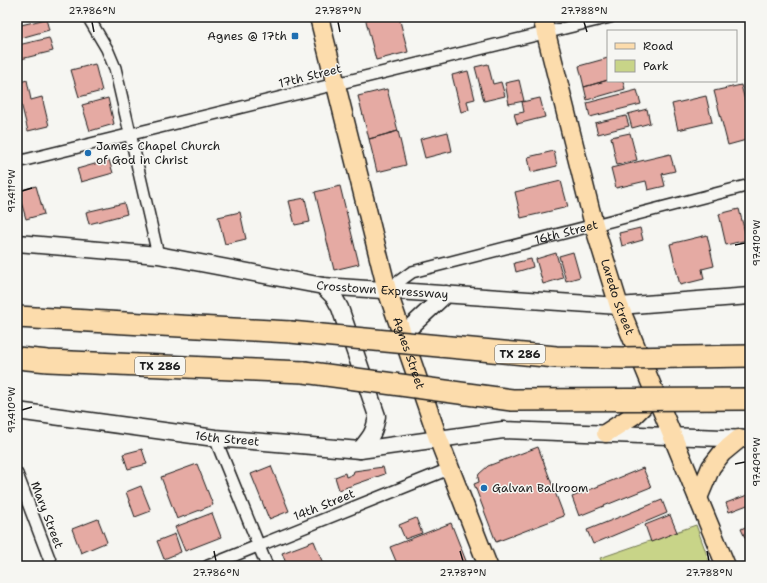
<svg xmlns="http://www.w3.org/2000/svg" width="767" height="583" font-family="'Shantell Sans',sans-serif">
	<rect width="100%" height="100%" fill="#f6f6f2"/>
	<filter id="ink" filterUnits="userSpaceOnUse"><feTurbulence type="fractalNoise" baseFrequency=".025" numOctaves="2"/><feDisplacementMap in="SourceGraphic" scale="8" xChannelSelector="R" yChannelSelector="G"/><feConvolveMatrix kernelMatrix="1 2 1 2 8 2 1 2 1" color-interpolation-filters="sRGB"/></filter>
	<g filter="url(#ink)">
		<path fill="#c8d488" stroke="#727852" d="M696,525L711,566H603L600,558Z"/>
		<path fill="#e5aaa3" stroke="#1c1c1c" d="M365,17H399L408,52L376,60Z
			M46,19L49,30L17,39V26Z
			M49,38L53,51L21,59L18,45Z
			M608,58V80L584,87L579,66Z
			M95,64L102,91L79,97L71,70Z
			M488,64L493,84L501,82L505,96L484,101L475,67Z
			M468,71L475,99L467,101L469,110L461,112L452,75Z
			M27,80L31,100L42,97L49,126L28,131L17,87V83Z
			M519,80L524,101L509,104L505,83Z
			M608,80L623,81L625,89L587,100L584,87Z
			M741,85L748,112H750V139L728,145L714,91Z
			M387,89L398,131L369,139L358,96Z
			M637,90L641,104L590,117L587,103Z
			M706,96L712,122L678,130L672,104Z
			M108,98L114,124L90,131L82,105Z
			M540,98L545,117L517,124L514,114L524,112L522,102Z
			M647,109L650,123L632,128L628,114Z
			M626,116L629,126L598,134L595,123Z
			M398,131L406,165L377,172L369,139Z
			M448,132L452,151L425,158L420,139Z
			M630,133L637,160L617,165L611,137Z
			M554,151L557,166L531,172L528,157Z
			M670,154L675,171L662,174L665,186L648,190L646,181L616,188L611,168Z
			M109,160L113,173L81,182L77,169Z
			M561,181L568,207L521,218L515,192Z
			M36,186L44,214L26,219L18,191Z
			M340,186L359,264L334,270L315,192Z
			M305,198L310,222L295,225L289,201Z
			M124,203L127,214L89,224L86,212Z
			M739,209L747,240L726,245L719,214Z
			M240,212L246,239L225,244L218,217Z
			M640,228L643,240L622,246L619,233Z
			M707,235L714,266L702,269L704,279L680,285L670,244Z
			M573,252L580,277L566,281L559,256Z
			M556,253L563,278L543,284L536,259Z
			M531,259L533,267L516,272L514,263Z
			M538,447L564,516L496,542L474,484L479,482L478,477L479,474L488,466Z
			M142,449L147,464L128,469L123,454Z
			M197,464L213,505L177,519L161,477Z
			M271,466L289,511L269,519L251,474Z
			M383,467L385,474L339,490L335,477L345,473L346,477L353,474L354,471Z
			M643,468L651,487L579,516L572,497Z
			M141,486L151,511L135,517L126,492Z
			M750,494V504L729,512L726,503Z
			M662,500L667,513L593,544L587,530Z
			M212,513L221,537L185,551L175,527Z
			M670,515L677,532L651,542L645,525Z
			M416,518L422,533L405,539L399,525Z
			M98,519L107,542L81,553L72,529Z
			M451,523L468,566H410L408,562L398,566L390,547Z
			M750,525V541L747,542L741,529Z
			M175,534L181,552L164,559L157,541Z
			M314,541L324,566H287L282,553Z"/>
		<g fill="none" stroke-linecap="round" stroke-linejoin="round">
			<defs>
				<g id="street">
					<path d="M88,17L107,49L115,68L158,255"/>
					<path d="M17,162L610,17"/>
					<path id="s1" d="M387,290L412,272L750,185"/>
					<path d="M215,438L267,566"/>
					<path d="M17,474L52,566"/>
					<path d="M208,566L449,469"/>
				</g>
				<g id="secondary">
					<path id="s2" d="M17,243L158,255L323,286L619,306L750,296"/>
					<path d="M323,286L334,297L340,308L377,416C374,434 371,436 360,450"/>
					<path d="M402,335L446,294"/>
					<path id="s3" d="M17,411L215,438L360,450L503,430L750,439"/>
				</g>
				<g id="primary">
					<path id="s4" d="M319,17L387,290L438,438L488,566"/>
					<path id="s5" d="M542,17L594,225L619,306L726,566"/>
					<path d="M606,433L634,415L655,394"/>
					<path d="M698,498L711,467L722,453L739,439"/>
				</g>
				<path id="highway" d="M17,317L290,332
					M17,358L48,361L304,372"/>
			</defs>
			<use href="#street" stroke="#1c1c1c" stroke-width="14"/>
			<use href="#secondary" stroke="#1c1c1c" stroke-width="19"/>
			<use href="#primary" stroke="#1c1c1c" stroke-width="21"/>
			<use href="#highway" stroke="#1c1c1c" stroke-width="24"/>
			<use href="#street" stroke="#f6f6f2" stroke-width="11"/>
			<use href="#secondary" stroke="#f6f6f2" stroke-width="16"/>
			<use href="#primary" stroke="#fcdcac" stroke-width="18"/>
			<use href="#highway" stroke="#fcdcac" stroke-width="21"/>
			<defs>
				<path id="highway-bridge" d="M290,332L556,357L623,358L750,356
					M304,372L512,400L750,399"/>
			</defs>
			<use href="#highway-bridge" stroke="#1c1c1c" stroke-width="24" stroke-linecap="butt"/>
			<use href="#highway-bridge" stroke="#fcdcac" stroke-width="21"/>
		</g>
	</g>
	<path fill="none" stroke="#1c1c1c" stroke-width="1.5" d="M92,22L94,32M338,22L340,32M584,22L587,32M22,191L32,188M735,245L745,243M22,410L32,407M735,464L745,462M214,551L216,561M460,551L463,561M707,551L709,561"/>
	<g fill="#1f6fb2" stroke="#f6f6f2" stroke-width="1.5">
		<rect x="291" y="32" width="8" height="8" rx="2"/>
		<circle cx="88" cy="153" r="4"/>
		<circle cx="484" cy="488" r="4"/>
	</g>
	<g text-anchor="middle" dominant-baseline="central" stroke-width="3" stroke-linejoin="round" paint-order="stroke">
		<g fill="#f6f6f2" stroke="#5d5d5c" stroke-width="1">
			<rect x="495" y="345" width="50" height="18" rx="3"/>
			<rect x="135" y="357" width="50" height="18" rx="3"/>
		</g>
		<g font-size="11" font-weight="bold" fill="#1c1c1c">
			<text x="520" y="354">TX 286</text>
			<text x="160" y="366">TX 286</text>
		</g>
		<g font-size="12" fill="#1c1c1c" stroke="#f6f6f2" text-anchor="start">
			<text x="287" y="36" text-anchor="end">Agnes @ 17th</text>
			<text x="96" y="146">James Chapel Church<tspan x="96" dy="14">of God in Christ</tspan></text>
			<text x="492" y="488">Galvan Ballroom</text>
		</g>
		<g font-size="12" fill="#1c1c1c" stroke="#f6f6f2">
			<text transform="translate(310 76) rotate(-14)">17th Street</text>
			<text stroke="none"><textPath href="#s1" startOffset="190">16th Street</textPath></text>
			<text stroke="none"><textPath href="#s2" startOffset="369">Crosstown Expressway</textPath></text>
			<text stroke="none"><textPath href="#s5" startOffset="290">Laredo Street</textPath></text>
			<text stroke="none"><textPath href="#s4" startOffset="348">Agnes Street</textPath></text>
			<text stroke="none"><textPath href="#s3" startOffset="212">16th Street</textPath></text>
			<text transform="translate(324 505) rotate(-22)">14th Street</text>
			<text transform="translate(47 515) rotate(69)">Mary Street</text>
		</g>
	</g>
	<rect width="767" height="583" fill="none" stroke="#f6f6f2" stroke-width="44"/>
	<rect x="607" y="30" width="130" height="52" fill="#f6f6f2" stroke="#9f9f9c"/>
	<rect x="615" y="43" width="20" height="6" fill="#fcdcac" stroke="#9f9f9c"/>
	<text x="643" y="50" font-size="12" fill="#1c1c1c">Road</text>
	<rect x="615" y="60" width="20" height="12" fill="#c8d488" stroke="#9f9f9c"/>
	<text x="643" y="70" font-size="12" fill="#1c1c1c">Park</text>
	<rect x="22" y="22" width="723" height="539" fill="none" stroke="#1c1c1c" stroke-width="1.5"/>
	<g font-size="10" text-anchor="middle" fill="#1c1c1c">
		<text x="92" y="14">27.786°N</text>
		<text x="338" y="14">27.787°N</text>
		<text x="584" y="14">27.788°N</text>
		<text transform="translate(11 191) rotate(-90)" y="4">97.411°W</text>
		<text transform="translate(756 243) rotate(-90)" y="4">97.410°W</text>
		<text transform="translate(11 410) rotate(-90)" y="4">97.410°W</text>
		<text transform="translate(756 462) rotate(-90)" y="4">97.409°W</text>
		<text x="216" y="576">27.786°N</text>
		<text x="463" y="576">27.787°N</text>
		<text x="709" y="576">27.788°N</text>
	</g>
</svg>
